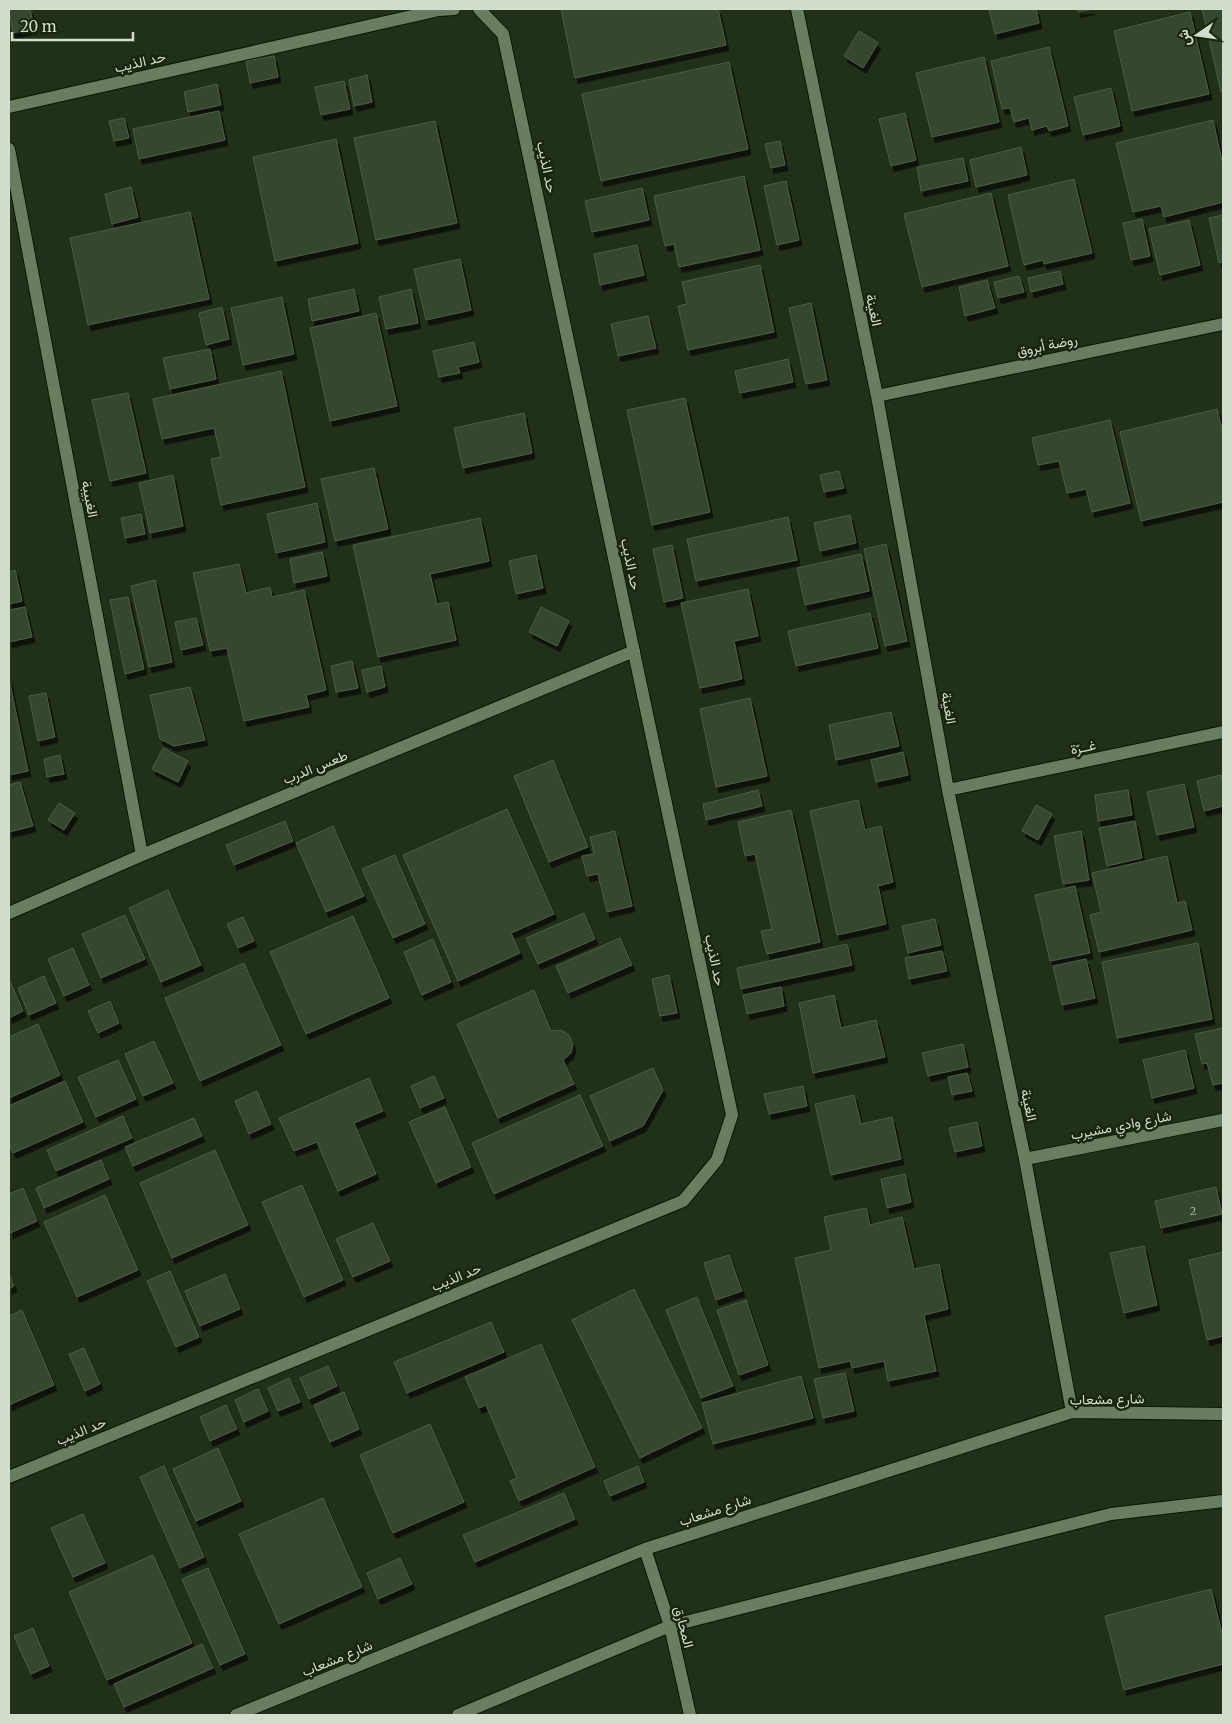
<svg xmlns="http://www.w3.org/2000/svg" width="1232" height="1724" font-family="Merriweather,Vazirmatn,serif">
	<defs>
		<filter id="shadow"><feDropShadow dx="3" dy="5.5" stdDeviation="0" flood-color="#0009"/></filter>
	</defs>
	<rect width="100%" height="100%" fill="#213018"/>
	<path fill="#36462d" stroke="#4c5d43" filter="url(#shadow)" d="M14,9H30L34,28L13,33L9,10Z
		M561,9H718L726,45L575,78Z
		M989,9H1036L1039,23L995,34Z
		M1077,9H1092L1078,12Z
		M1202,9H1223V91L1221,92Z
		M1190,12L1209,94L1132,111L1114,31Z
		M859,31L878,43L863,68L844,56Z
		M1049,47L1068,126L1049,131L1047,126L1032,130L1029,118L1014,122L1010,108L1002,109L991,61Z
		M274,56L278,77L250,83L246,61Z
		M984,57L999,122L932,137L916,73Z
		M729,62L748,149L601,181L582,94Z
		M367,75L372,102L354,106L349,80Z
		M344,81L350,109L321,115L315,87Z
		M217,84L221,105L188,112L184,92Z
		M1111,88L1120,126L1083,135L1074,97Z
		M219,111L225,140L139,159L133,129Z
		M905,113L916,160L891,166L879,119Z
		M124,118L129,138L114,141L109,121Z
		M1213,120L1223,166V202L1164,217L1161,206L1133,212L1116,143Z
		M435,121L457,223L376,240L354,138Z
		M336,139L358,243L275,261L253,157Z
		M780,141L785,165L771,168L765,144Z
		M1021,147L1027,175L976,187L970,160Z
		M963,158L968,181L921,191L917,167Z
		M744,176L760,250L679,267L674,244L665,246L654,196Z
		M1074,179L1092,253L1044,264L1043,260L1024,265L1008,195Z
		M786,181L799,240L777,245L764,186Z
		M131,187L138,217L112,224L105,194Z
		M642,188L649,220L592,232L585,201Z
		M991,193L1008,266L922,287L904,214Z
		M190,212L209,299L88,325L70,238Z
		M1223,215V262L1219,263L1209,218Z
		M1142,219L1150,256L1131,260L1123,223Z
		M1189,220L1200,265L1160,275L1149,229Z
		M637,245L644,275L600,285L594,254Z
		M460,259L471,310L426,320L414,269Z
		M760,265L774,332L688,350L678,306L687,304L682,282Z
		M1060,271L1063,284L1031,292L1028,278Z
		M1019,276L1024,292L998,298L994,282Z
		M987,280L995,308L965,316L959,287Z
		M354,289L359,311L312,321L308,299Z
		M411,289L418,323L386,329L379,297Z
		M282,297L294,354L243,365L231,308Z
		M811,303L827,380L806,384L789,308Z
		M222,307L229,339L206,345L199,313Z
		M376,313L397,406L330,421L310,328Z
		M648,316L656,348L618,356L611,324Z
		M474,342L479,362L458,367L460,373L439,377L433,351Z
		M210,349L216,379L170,389L163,358Z
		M788,359L793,382L740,393L735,371Z
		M281,371L305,487L221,505L211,459L221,457L214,428L162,439L153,399Z
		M128,393L146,473L110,481L92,400Z
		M685,398L710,512L652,525L627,410Z
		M1217,409L1223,434V502L1141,521L1120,432Z
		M524,413L532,453L463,468L454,428Z
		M1110,420L1130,503L1092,512L1086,489L1067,493L1059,461L1038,465L1032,438Z
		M374,468L388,529L335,541L321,479Z
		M839,471L844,488L824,492L820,475Z
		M173,475L183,526L150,533L139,483Z
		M317,503L325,542L276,553L267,514Z
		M141,514L145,534L125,538L121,518Z
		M850,515L856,543L820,551L814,523Z
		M788,517L797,560L696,581L687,539Z
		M480,518L489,561L430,574L437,604L448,602L456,640L378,657L353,545Z
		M886,544L907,641L885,646L864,549Z
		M672,545L683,598L664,602L653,549Z
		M322,552L327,576L294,583L290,559Z
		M861,554L869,591L805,605L797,568Z
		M536,555L543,588L516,594L509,561Z
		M239,564L246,593L270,587L272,597L304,590L326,690L306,695L309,707L244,721L227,648L210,651L193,573Z
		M15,570L22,601L9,604V572Z
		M155,580L172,662L149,667L131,586Z
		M748,589L758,636L734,641L742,679L700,688L681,603Z
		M128,597L144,669L125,674L110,600Z
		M25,607L32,637L9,642V610Z
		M541,607L569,621L557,646L529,632Z
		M870,613L878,648L796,666L788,631Z
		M196,618L203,645L181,650L175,622Z
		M352,661L358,688L336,692L331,666Z
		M381,666L385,687L367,692L362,670Z
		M9,679L28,771L9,775Z
		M190,687L205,740L174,746L160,739L150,695Z
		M46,693L55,737L38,741L29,696Z
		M750,698L767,776L716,787L700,709Z
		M891,712L899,746L836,760L829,725Z
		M163,748L188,761L178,782L152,769Z
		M903,752L908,775L876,782L871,760Z
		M60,755L64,774L47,777L44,759Z
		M553,760L588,847L549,862L514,776Z
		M1221,775L1223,786V806L1204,811L1197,781Z
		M20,782L33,826L9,832V785Z
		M1184,784L1194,827L1157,835L1147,792Z
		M758,790L762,806L706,820L703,804Z
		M1128,790L1132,815L1098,821L1095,795Z
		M858,800L865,830L881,826L893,882L878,886L886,924L837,935L810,811Z
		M59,803L75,813L64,830L48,820Z
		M1036,805L1052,814L1038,840L1022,831Z
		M507,809L554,914L511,933L520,953L458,981L403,855Z
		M791,810L820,942L767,954L761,931L772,929L755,854L745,856L738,822Z
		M285,821L293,841L234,865L226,845Z
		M1135,821L1142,858L1107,866L1099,828Z
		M333,826L364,896L326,912L296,843Z
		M615,831L632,906L607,912L598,874L587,876L582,856L594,854L590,837Z
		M1081,831L1089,880L1063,884L1054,836Z
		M395,855L425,924L393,938L362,869Z
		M1167,856L1177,903L1185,901L1192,930L1099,952L1090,915L1101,912L1092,873Z
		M1075,886L1090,953L1050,961L1035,895Z
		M168,890L201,965L161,982L129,908Z
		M584,913L595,939L538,964L526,938Z
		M125,915L145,959L101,978L82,934Z
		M353,916L389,998L306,1034L270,952Z
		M243,917L254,941L238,948L227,924Z
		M935,919L941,945L908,953L902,926Z
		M620,938L632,965L568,993L556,966Z
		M433,939L451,982L422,995L404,952Z
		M1198,943L1212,1019L1117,1038L1102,962Z
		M847,944L852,965L741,989L737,968Z
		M73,948L89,985L64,996L48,959Z
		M942,951L947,971L909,979L905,958Z
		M1086,959L1095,998L1062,1005L1053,966Z
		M244,963L281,1045L200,1081L165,998Z
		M669,975L677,1013L660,1016L652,979Z
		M44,976L56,1003L29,1015L18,988Z
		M9,979L23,1011L9,1018Z
		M781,987L784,1006L747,1014L743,995Z
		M534,990L551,1031L561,1030L569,1035L573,1044L571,1053L563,1060L574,1084L498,1118L457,1024Z
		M834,995L841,1028L876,1020L885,1057L813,1073L799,1003Z
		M110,1001L119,1023L98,1033L88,1011Z
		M38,1024L60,1075L9,1098V1037Z
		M1223,1028V1083L1213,1085L1207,1063L1202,1064L1195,1034Z
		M154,1041L173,1083L143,1096L125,1054Z
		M963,1044L968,1067L928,1076L922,1053Z
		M1185,1050L1194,1088L1152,1098L1143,1060Z
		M118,1060L136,1099L96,1117L78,1077Z
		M653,1068L663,1090L643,1126L610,1141L590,1096Z
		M967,1073L972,1091L952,1095L948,1077Z
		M434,1076L444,1098L420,1108L411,1086Z
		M369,1078L383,1111L354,1123L376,1174L338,1191L317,1142L294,1151L279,1118Z
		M65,1081L83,1122L13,1153L9,1143V1106Z
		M803,1086L807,1106L769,1114L764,1094Z
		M257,1091L271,1124L249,1134L235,1101Z
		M580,1095L603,1146L494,1194L472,1143Z
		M854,1095L861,1124L892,1117L901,1159L831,1175L815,1104Z
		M445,1107L471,1167L436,1183L409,1122Z
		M123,1116L132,1138L56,1171L47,1150Z
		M194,1118L202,1136L133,1166L125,1147Z
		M977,1122L982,1146L955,1152L949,1128Z
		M215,1150L248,1225L172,1258L140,1183Z
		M101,1160L109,1179L44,1208L36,1188Z
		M905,1174L911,1202L887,1208L881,1179Z
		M302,1185L343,1280L304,1297L262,1202Z
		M1216,1187L1222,1214L1161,1228L1155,1201Z
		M23,1188L37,1221L10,1233L9,1194Z
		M105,1195L138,1270L77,1297L44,1222Z
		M866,1208L870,1225L902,1217L914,1269L939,1264L948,1309L924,1315L936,1371L888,1381L884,1361L852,1368L850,1361L819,1368L795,1258L831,1250L824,1217Z
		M373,1223L390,1261L353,1277L336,1239Z
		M1144,1246L1157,1305L1124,1313L1110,1253Z
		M1223,1252V1336L1207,1340L1189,1260Z
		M729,1255L742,1291L716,1300L704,1263Z
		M170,1271L199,1337L176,1347L147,1281Z
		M9,1274L14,1286L9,1289Z
		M225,1274L240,1309L200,1326L185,1291Z
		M634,1289L702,1428L640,1458L572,1320Z
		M697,1297L733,1386L701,1398L666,1310Z
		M746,1300L768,1365L739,1375L717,1310Z
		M22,1310L54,1385L9,1405V1316Z
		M491,1322L504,1352L407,1393L394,1362Z
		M541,1344L595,1467L519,1501L510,1481L517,1478L486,1405L479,1408L465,1377Z
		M84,1348L100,1384L85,1391L69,1354Z
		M328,1366L337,1386L309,1399L300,1378Z
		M845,1373L854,1411L823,1418L814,1379Z
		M801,1376L813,1418L713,1444L702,1403Z
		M289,1378L300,1402L278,1411L268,1388Z
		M258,1389L268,1411L244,1422L235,1400Z
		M344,1392L359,1429L330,1442L314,1405Z
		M226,1405L237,1429L210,1441L200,1417Z
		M430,1424L464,1502L393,1533L360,1455Z
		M218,1448L241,1501L196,1521L173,1469Z
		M164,1466L204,1557L180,1568L140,1477Z
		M638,1466L644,1482L610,1496L604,1481Z
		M564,1493L575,1519L475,1562L463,1535Z
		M323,1498L362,1587L279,1624L239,1534Z
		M83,1514L105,1563L73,1577L51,1528Z
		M153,1555L192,1643L107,1680L69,1592Z
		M400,1558L412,1584L378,1599L367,1573Z
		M208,1568L245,1654L220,1665L182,1579Z
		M1211,1589L1223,1638V1664L1124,1690L1105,1616Z
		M33,1628L49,1666L31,1674L14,1636Z
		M202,1644L213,1668L124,1707L114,1684Z"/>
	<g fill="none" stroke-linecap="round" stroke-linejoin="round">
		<defs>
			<path id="street" d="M797,9L877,396L948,790L1025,1159L1072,1412
				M9,107L439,10L454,9
				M9,149L142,855
				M877,396L1223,324
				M948,790L1223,732
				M9,913L142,855L634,651
				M1025,1159L1223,1120
				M9,1477L683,1201L717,1160L732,1115L503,34L479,9
				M645,1549L670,1626L690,1715
				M236,1715L645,1549L1072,1412L1223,1414
				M458,1715L670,1626L1111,1514L1223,1501"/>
		</defs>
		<use href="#street" stroke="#0a1803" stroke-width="14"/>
		<use href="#street" stroke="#6b7d61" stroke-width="12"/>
	</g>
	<g text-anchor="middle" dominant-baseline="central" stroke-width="5" stroke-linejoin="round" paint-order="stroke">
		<g font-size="11" fill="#acb7a6">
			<text x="1193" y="1211">2</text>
		</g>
		<g font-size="14" fill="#d3ddce" stroke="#18260e">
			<text transform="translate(140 62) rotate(-13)">حد الذيب</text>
			<text transform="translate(547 167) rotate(78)">حد الذيب</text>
			<text transform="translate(874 310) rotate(78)">الغينة</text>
			<text transform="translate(1047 345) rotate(-12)">روضة أبروق</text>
			<text transform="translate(90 499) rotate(79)">الغبيبة</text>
			<text transform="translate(631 564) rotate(78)">حد الذيب</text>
			<text transform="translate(949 708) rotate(80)">الغينة</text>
			<text transform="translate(1083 747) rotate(-12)">غــرّة</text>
			<text transform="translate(315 767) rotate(-22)">طعس الدرب</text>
			<text transform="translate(715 960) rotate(78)">حد الذيب</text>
			<text transform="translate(1029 1105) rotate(78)">الغينة</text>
			<text transform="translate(1121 1125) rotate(-11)">شارع وادي مشيرب</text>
			<text transform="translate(456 1277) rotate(-22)">حد الذيب</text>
			<text transform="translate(1107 1399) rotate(-1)">شارع مشعاب</text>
			<text transform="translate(81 1431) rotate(-22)">حد الذيب</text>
			<text transform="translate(715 1510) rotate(-18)">شارع مشعاب</text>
			<text transform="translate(684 1627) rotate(75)">المحارق</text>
			<text transform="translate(337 1658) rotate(-22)">شارع مشعاب</text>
		</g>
	</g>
	<rect width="1232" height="1724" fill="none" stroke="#d3ddce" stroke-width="20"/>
	<g transform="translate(1197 35) rotate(257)" stroke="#18260e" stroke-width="4" paint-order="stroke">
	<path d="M0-4L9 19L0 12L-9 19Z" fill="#d3ddce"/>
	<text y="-8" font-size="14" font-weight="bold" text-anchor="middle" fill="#d3ddce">ش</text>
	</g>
	<path d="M12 32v8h121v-8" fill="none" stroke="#d3ddce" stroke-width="2.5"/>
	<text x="20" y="32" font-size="15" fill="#d3ddce" stroke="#18260e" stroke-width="4" paint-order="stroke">20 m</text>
</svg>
